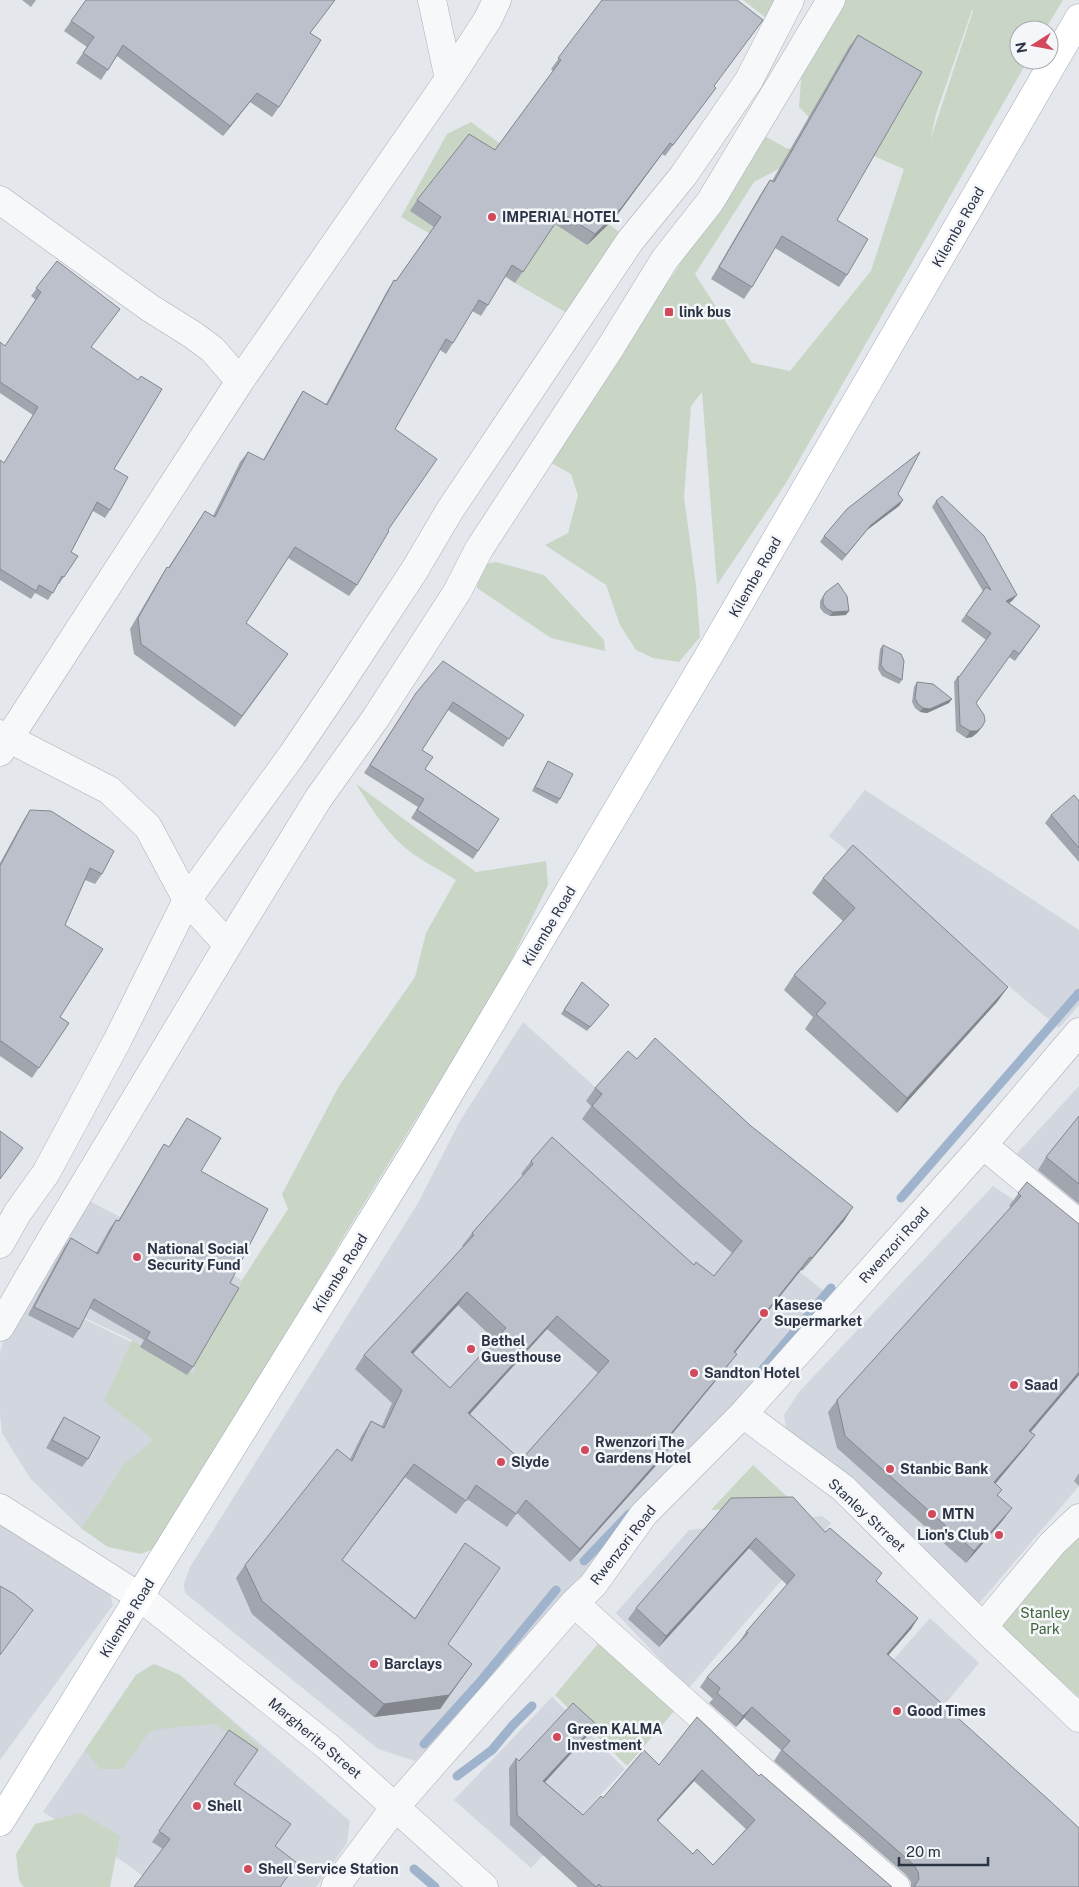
<svg xmlns="http://www.w3.org/2000/svg" width="1079" height="1887" font-family="'Public Sans',sans-serif">
	<rect width="100%" height="100%" fill="#e4e7ec"/>
	<path fill="#d2d6de" fill-rule="evenodd" d="M865,790L1079,930V1005L1059,1028L829,836Z
		M523,1022L677,1161L751,1233L835,1300L477,1698L415,1761L378,1749L185,1593L184,1584L190,1567L418,1203L460,1121Z
		M1079,1086V1225L1010,1161Z
		M993,1186L1079,1244V1486L976,1607L788,1438L784,1415L799,1392Z
		M72,1192L242,1280L195,1374L190,1372L108,1547L81,1528L30,1478L2,1433L0,1414V1353L19,1286ZM62,1307L132,1340L167,1360L62,1308Z
		M0,1508L107,1584L113,1605L0,1760Z
		M822,1516L831,1523L688,1689L616,1613L689,1530Z
		M930,1618L979,1663L842,1829L787,1780Z
		M154,1664L180,1675L350,1821L347,1843L316,1887H159L112,1854L43,1812L136,1675Z
		M552,1697L625,1769L531,1868L454,1800Z"/>
	<path fill="#c9d6c5" fill-rule="evenodd" d="M743,0H791L774,24Z
		M846,0H1063L1045,30H1019V60H1028L786,483L717,585L702,392L691,406L684,497L696,585L700,637L679,662L653,658L636,650L620,625L606,585L545,545L568,533L578,495L571,474L539,456L673,275L761,134L786,148L809,153L754,182L695,274L752,363L790,371L871,271L904,169L827,136L799,107L802,67ZM972,10L973,11L930,141L936,114Z
		M471,122L630,240L633,261L586,324L401,217L447,134Z
		M496,562L544,575L604,640L605,651L551,638L477,588L479,565Z
		M356,784L476,872L546,861L548,885L500,983L347,1231L162,1545L141,1554L108,1547L81,1528L100,1502L124,1464L154,1440L104,1401L132,1340L195,1374L194,1361L231,1302L242,1280L288,1209L282,1194L339,1086L415,977L426,933L456,880C439,869 419,860 403,846C383,828 370,806 356,784Z
		M753,1465L796,1505L711,1510Z
		M1079,1532V1697L997,1623Z
		M602,1639L676,1709L627,1766L555,1695Z
		M154,1664L180,1675L256,1743L261,1750L253,1749L214,1724L167,1728L149,1732L123,1769H100L85,1750L136,1675Z
		M81,1813L120,1836L110,1887H24L19,1880L16,1854L35,1824Z"/>
	<g fill="none" stroke-linecap="round" stroke-linejoin="round">
		<path stroke="#9fb4cc" stroke-width="9" d="M901,1198L1079,993
			M759,1374L831,1288
			M584,1561L629,1514
			M424,1744L479,1683L556,1590
			M457,1776L492,1750L513,1725L532,1706
			M414,1869L435,1887"/>
		<defs>
			<path id="minor" d="M432,0L449,79
				M0,200L150,308L193,335L212,349L240,381
				M0,734L109,790L148,827L187,900L228,945
				M0,752L240,381L449,79L488,19L497,0
				M983,1145L1079,1224
				M0,1244L18,1212L46,1173L117,1041L187,900L292,755L336,690L414,571L450,510L630,241L683,176L749,80L790,0
				M0,1327L43,1253L228,945L318,799L375,719L457,592L479,549L612,345L665,259L710,202L831,0
				M743,1414L843,1488L983,1627L1079,1718
				M0,1508L140,1597L327,1746L484,1887
				M574,1603L737,1749L896,1887
				M983,1627L1052,1544L1079,1518
				M335,1887L396,1806L574,1603L593,1585L644,1514L743,1414L983,1145L1079,1032"/>
			<path id="major" d="M0,1822L415,1151L708,657L1079,18"/>
		</defs>
		<use href="#minor" stroke="#a9aeb7" stroke-width="29"/>
		<use href="#major" stroke="#a3abb8" stroke-width="29"/>
		<use href="#minor" stroke="#f7f8fa" stroke-width="28"/>
		<use href="#major" stroke="#fff" stroke-width="28"/>
	</g>
	<path fill="#a1a5ae" fill-rule="evenodd" d="M22,0H36L31,7Z
		M86,0L311,33L279,107L272,117L250,102L223,136L117,56L101,80L76,63L87,47L64,31Z
		M601,0H737L714,87L716,88L665,156L662,154L615,218L587,245L555,224L515,283L505,276L488,305L481,316L472,311L453,343L446,354L440,350L395,429L388,530L357,585L349,596L288,558L246,623L281,664L235,727L134,654L130,629L160,578L167,567L168,568L205,511L213,516L240,462L248,452L263,460L296,402L303,391L326,404L387,291L394,280L396,281L434,227L410,211L417,200L495,150L553,71L551,69L602,0Z
		M858,35L837,220L847,275L839,287L775,248L752,287L744,299L711,279L762,192L770,180L772,181L849,47Z
		M57,261L91,347L114,469L110,510L105,518L93,511L71,552L78,556L59,584H58L48,600L35,593L31,599L0,580V460L4,463L33,415L0,393V342L5,346L36,300L31,296Z
		M898,494L903,500L899,506L867,530L842,561L820,542L824,536Z
		M936,501L1012,601L1009,603L1040,626L1015,661L1009,657L976,703L982,727L977,733L972,737L966,738L956,731L954,682L958,676L959,677L986,640L961,621L983,591L932,507Z
		M826,592L846,615L830,616L824,613L820,608V601Z
		M883,645L902,680L899,684L882,676L878,669L880,649Z
		M917,682L949,703L927,713L920,712L915,708L912,702L914,687Z
		M416,693L524,715L503,747L448,710L422,750L425,769L499,819L473,859L411,818L418,807L364,773Z
		M548,761L560,799L557,804L532,791Z
		M1079,801V862L1045,823L1051,815Z
		M30,810L102,874L95,884L85,880L65,925L60,1017L69,1023L32,1078L0,1056V863L23,821Z
		M823,878L1008,987L997,1002L897,1113L805,1029L813,1017L784,990L794,975L843,921L812,893Z
		M582,982L609,1005L587,1031L561,1014Z
		M637,1059L844,1221L802,1271L801,1270L735,1352L727,1367L664,1444L669,1448L660,1461L570,1562L517,1513L507,1527L467,1499L456,1514L405,1477L342,1560L415,1618L465,1543L448,1644L472,1664L440,1709L374,1717L252,1614L236,1578L245,1565L350,1459L362,1435L371,1421L382,1426L392,1403L355,1369L364,1355L463,1247L462,1246L472,1233L523,1176L521,1174L531,1161L694,1265L714,1276L732,1253L582,1119L591,1106L586,1101L595,1088ZM458,1305L495,1340L450,1388L413,1354ZM547,1329L598,1373L521,1460L470,1414Z
		M1079,1116V1204L1038,1170L1046,1157Z
		M187,1118L230,1283L193,1367L187,1375L140,1347L144,1340L89,1308L79,1329L73,1338L28,1315L65,1246L71,1238L96,1253L110,1228L116,1220L118,1221L159,1152L164,1144L169,1147Z
		M1027,1182L1079,1375L1031,1432L1026,1447L995,1483L1003,1520L966,1563L837,1448L828,1412L837,1400L1011,1207L1009,1206Z
		M64,1417L88,1459L82,1467L46,1448L59,1425Z
		M1079,1473V1486L1074,1481Z
		M731,1498L825,1532L876,1581L918,1618L911,1629L888,1655L1079,1887H911V1882L906,1875L774,1761L781,1750L744,1718L736,1727L709,1703L713,1699L700,1687L707,1677L739,1642L746,1632L787,1585L749,1548L659,1647L628,1619L636,1608Z
		M229,1730L258,1750L163,1849L152,1842Z
		M588,1735L545,1782L583,1815L603,1798L659,1765L759,1776L892,1887H578L510,1825L509,1768L516,1758L519,1761ZM694,1781L746,1829L713,1865L693,1854L658,1821Z"/>
	<path fill="#83868d" d="M257,93L250,102L223,136L230,126Z
		M662,154L615,218L587,245L595,234Z
		M903,500L899,506L867,530L842,561L871,525Z
		M1017,595L1012,601L1001,608L1006,601Z
		M849,611L846,615L830,616L833,612Z
		M952,699L949,703L927,713L920,712L923,708Z
		M982,727L977,733L972,737L966,738L970,731Z
		M1008,987L997,1002L897,1113L907,1098Z
		M853,1207L844,1221L802,1271L812,1258Z
		M810,1257L801,1270L725,1365L734,1352Z
		M467,1292L458,1305L402,1365L411,1352Z
		M557,1316L547,1329L459,1426L468,1413Z
		M737,1354L727,1367L654,1456L663,1443Z
		M1079,1372V1375L1021,1443L1029,1431Z
		M1035,1435L1026,1447L986,1495L994,1482Z
		M669,1448L660,1461L570,1562L580,1549Z
		M414,1464L405,1477L332,1573L342,1560Z
		M1012,1508L1003,1520L966,1563L974,1551Z
		M756,1538L749,1548L659,1647L666,1636Z
		M918,1618L911,1629L880,1665L887,1654Z
		M472,1664L440,1709L374,1717L384,1704Z
		M752,1707L744,1718L736,1727L743,1716Z
		M596,1724L588,1735L536,1792L543,1781Z
		M702,1770L694,1781L649,1830L657,1820Z"/>
	<path fill="#bbc0ca" stroke="#83868d" fill-rule="evenodd" d="M86,0H335L310,33L321,40L279,107L257,93L230,126L123,45L108,70L83,53L94,37L71,21Z
		M602,0H737L763,20L714,86L716,88L673,145L670,143L622,207L595,234L562,213L523,272L512,265L488,305L479,300L453,343L446,339L395,429L437,459L388,530L389,531L357,585L295,547L246,623L288,654L242,716L141,644L138,618L167,567L169,568L205,511L215,517L248,452L264,460L303,391L327,405L394,280L396,281L441,217L417,200L469,134L495,150L561,60L558,58Z
		M858,35L922,72L837,220L868,239L847,275L782,236L752,287L719,267L770,180L774,182Z
		M57,261L120,309L91,347L138,380L141,376L162,389L114,469L128,477L110,510L97,502L71,552L78,556L64,577L62,576L53,593L39,585L36,591L0,569V460L4,463L38,407L0,382V342L5,346L41,292L36,288Z
		M920,452L898,494L903,500L871,525L846,555L824,536L847,509Z
		M942,496L984,536L1017,595L1006,601L1040,626L1019,654L1014,650L976,703L984,715L985,721L982,727L977,731H970L960,725L958,676L959,677L991,633L966,615L986,587L991,590L936,501Z
		M838,583L847,596L849,611L833,612L827,609L823,604V597L826,592Z
		M883,645L901,654L904,661L902,680L885,671L881,665Z
		M443,661L524,715L509,739L453,702L422,750L433,757L425,769L499,819L478,851L417,810L424,799L370,765L416,693Z
		M917,682L933,684L952,699L930,709L923,708L918,704L915,698Z
		M548,761L573,774L560,799L535,787Z
		M1074,795L1079,801V848L1051,815Z
		M30,810L51,811L114,851L102,874L90,868L65,925L103,949L60,1017L69,1023L39,1068L1,1041L0,1042V866Z
		M853,845L1008,987L907,1098L816,1014L826,1003L794,975L855,908L823,878Z
		M582,982L609,1005L590,1027L564,1010Z
		M655,1038L751,1126L853,1207L812,1258L810,1257L734,1352L737,1354L663,1443L669,1448L580,1549L526,1500L516,1514L476,1485L466,1501L414,1464L342,1560L415,1619L465,1543L500,1568L448,1644L472,1664L449,1695L384,1704L262,1601L245,1565L337,1449L352,1461L371,1421L384,1428L402,1390L364,1355L474,1235L472,1233L533,1164L531,1161L552,1137L694,1265L696,1262L714,1276L742,1241L592,1106L602,1094L595,1088L628,1051L637,1059ZM467,1292L506,1328L450,1388L411,1352ZM557,1316L609,1361L521,1460L468,1413Z
		M1079,1116V1184L1046,1157Z
		M187,1118L221,1138L201,1171L268,1209L230,1283L239,1288L193,1367L146,1339L150,1332L94,1299L79,1329L34,1307L71,1238L98,1254L116,1220L119,1221L164,1144L169,1147Z
		M0,1131L23,1148L0,1179Z
		M1027,1182L1079,1224V1372L1029,1431L1035,1435L994,1482L1002,1490L997,1495L1012,1508L974,1551L845,1436L837,1400L1021,1196L1018,1193Z
		M64,1417L100,1437L88,1459L52,1440Z
		M793,1497L825,1532L830,1528L882,1573L876,1581L918,1618L887,1654L1050,1801L1079,1828V1887H914L919,1879L918,1872L914,1865L782,1750L790,1741L752,1707L743,1716L717,1693L720,1688L707,1677L748,1633L746,1632L795,1575L756,1538L666,1636L636,1608L731,1498Z
		M0,1586L14,1594L33,1610L0,1655Z
		M573,1703L596,1724L543,1781L583,1815L601,1796L603,1798L644,1750L659,1765L697,1717L759,1776L761,1774L892,1887H602L599,1884L596,1887L517,1815L516,1758L519,1761ZM702,1770L755,1820L713,1865L697,1849L693,1854L657,1820Z
		M229,1730L258,1750L234,1784L291,1824L275,1846L297,1863L280,1887H134L170,1839L159,1831Z"/>
	<g fill="#d1495b" stroke="#f4f6f9" stroke-width="2">
		<circle cx="492" cy="217" r="5"/>
		<rect x="664" y="307" width="10" height="10" rx="2.5"/>
		<circle cx="137" cy="1257" r="5"/>
		<circle cx="764" cy="1313" r="5"/>
		<circle cx="471" cy="1349" r="5"/>
		<circle cx="694" cy="1373" r="5"/>
		<circle cx="1014" cy="1385" r="5"/>
		<circle cx="585" cy="1450" r="5"/>
		<circle cx="501" cy="1462" r="5"/>
		<circle cx="890" cy="1469" r="5"/>
		<circle cx="932" cy="1514" r="5"/>
		<circle cx="999" cy="1535" r="5"/>
		<circle cx="374" cy="1664" r="5"/>
		<circle cx="897" cy="1711" r="5"/>
		<circle cx="557" cy="1737" r="5"/>
		<circle cx="197" cy="1806" r="5"/>
		<circle cx="248" cy="1869" r="5"/>
	</g>
	<g text-anchor="middle" dominant-baseline="central" stroke-width="5" stroke-linejoin="round" paint-order="stroke">
		<g font-size="14" font-weight="bold" fill="#2b3445" stroke="#f4f6f9" text-anchor="start">
			<text x="502" y="217">IMPERIAL HOTEL</text>
			<text x="679" y="312">link bus</text>
			<text x="147" y="1249">National Social<tspan x="147" dy="16">Security Fund</tspan></text>
			<text x="774" y="1305">Kasese<tspan x="774" dy="16">Supermarket</tspan></text>
			<text x="481" y="1341">Bethel<tspan x="481" dy="16">Guesthouse</tspan></text>
			<text x="704" y="1373">Sandton Hotel</text>
			<text x="1024" y="1385">Saad</text>
			<text x="595" y="1442">Rwenzori The<tspan x="595" dy="16">Gardens Hotel</tspan></text>
			<text x="511" y="1462">Slyde</text>
			<text x="900" y="1469">Stanbic Bank</text>
			<text x="942" y="1514">MTN</text>
			<text x="989" y="1535" text-anchor="end">Lion's Club</text>
			<text x="384" y="1664">Barclays</text>
			<text x="907" y="1711">Good Times</text>
			<text x="567" y="1729">Green KALMA<tspan x="567" dy="16">Investment</tspan></text>
			<text x="207" y="1806">Shell</text>
			<text x="258" y="1869">Shell Service Station</text>
		</g>
		<g font-size="14" fill="#2b3445" stroke="#f4f6f9">
			<text transform="translate(958 227) rotate(-60)">Kilembe Road</text>
			<text transform="translate(755 577) rotate(-60)">Kilembe Road</text>
			<text transform="translate(549 926) rotate(-59)">Kilembe Road</text>
			<text transform="translate(894 1245) rotate(-48)">Rwenzori Road</text>
			<text transform="translate(340 1273) rotate(-58)">Kilembe Road</text>
			<text transform="translate(867 1515) rotate(43)">Stanley Strreet</text>
			<text transform="translate(623 1545) rotate(-52)">Rwenzori Road</text>
			<text transform="translate(127 1618) rotate(-58)">Kilembe Road</text>
			<text transform="translate(315 1738) rotate(40)">Margherita Street</text>
		</g>
		<g font-size="14" fill="#3f6138" stroke="#f4f6f9">
			<text x="1045" y="1613">Stanley<tspan x="1045" dy="16">Park</tspan></text>
		</g>
	</g>
	<g transform="translate(1034 45) rotate(259)"><circle r="24" fill="#f4f6f9" stroke="#a4a8b1"/>
	<path d="M0-4L9 19L0 12L-9 19Z" fill="#d1495b"/>
	<text y="-8" font-size="14" font-weight="bold" text-anchor="middle" fill="#2b3445">N</text>
	</g>
	<path d="M899 1857v8h89v-8" fill="none" stroke="#2b3445" stroke-width="2.5"/>
	<text x="906" y="1857" font-size="15" fill="#2b3445" stroke="#f4f6f9" stroke-width="4" paint-order="stroke">20 m</text>
</svg>
